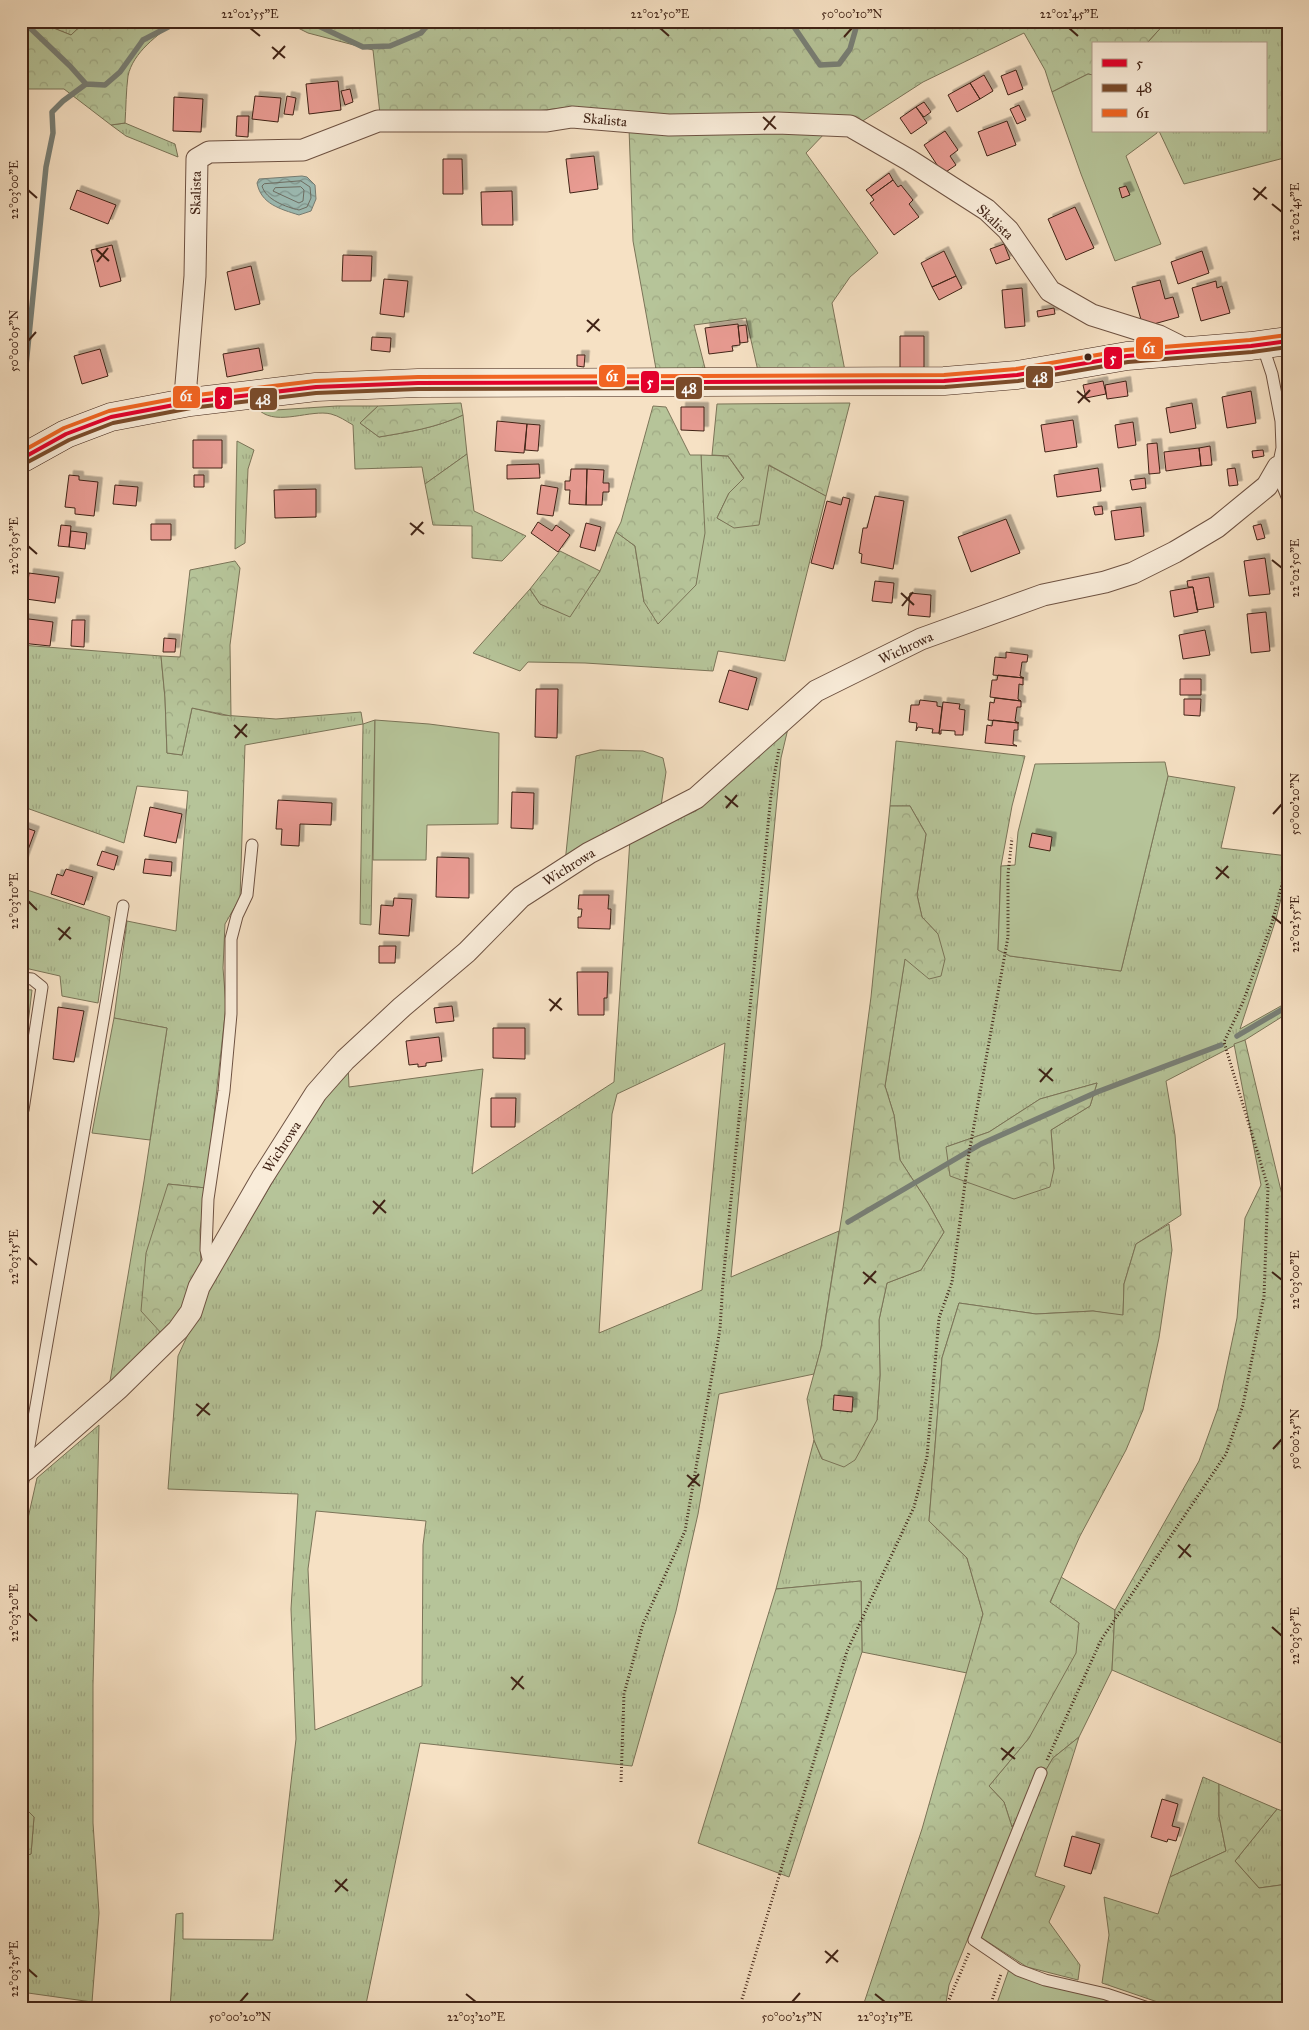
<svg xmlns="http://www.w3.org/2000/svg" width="1309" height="2030" font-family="'IM FELL Great Primer',serif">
	<defs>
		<pattern id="grass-tufts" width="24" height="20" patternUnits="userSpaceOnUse" patternTransform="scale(1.25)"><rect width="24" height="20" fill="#b6c499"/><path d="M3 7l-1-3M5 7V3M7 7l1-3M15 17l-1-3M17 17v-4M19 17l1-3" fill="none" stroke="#9ea883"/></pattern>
		<pattern id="forest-crowns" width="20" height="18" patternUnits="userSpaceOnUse" patternTransform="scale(1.25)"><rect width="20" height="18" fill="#b6c499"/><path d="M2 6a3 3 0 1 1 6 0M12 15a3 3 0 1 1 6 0" fill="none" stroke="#9ea883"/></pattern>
		<pattern id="water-waves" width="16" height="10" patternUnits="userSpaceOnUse" patternTransform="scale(1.25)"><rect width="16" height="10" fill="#9dbdb6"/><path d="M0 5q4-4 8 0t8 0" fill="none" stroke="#819993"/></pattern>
		<filter id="shadow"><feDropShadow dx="4.5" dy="-4.5" stdDeviation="0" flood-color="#0004"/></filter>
	</defs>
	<rect width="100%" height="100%" fill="#f6e1c4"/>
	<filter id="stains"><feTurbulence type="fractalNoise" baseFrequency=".004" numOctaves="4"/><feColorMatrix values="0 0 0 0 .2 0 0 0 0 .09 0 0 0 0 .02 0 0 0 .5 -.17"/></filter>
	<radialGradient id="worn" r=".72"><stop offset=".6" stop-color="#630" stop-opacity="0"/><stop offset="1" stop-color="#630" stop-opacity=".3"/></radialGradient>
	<path fill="url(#grass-tufts)" stroke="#7b7458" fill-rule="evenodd" d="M36,21H86L71,35Z
		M1167,21H1288V157L1184,184L1159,131H1265V44H1146Z
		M125,123L175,144L178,157L126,136L111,125Z
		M337,406H378L360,423L379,437C408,432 436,428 463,415L467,454L425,484L422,467L355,469L353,425C346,421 339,416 331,414C311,409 278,426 260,411Z
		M237,441L254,450L248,469L245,543L235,549Z
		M701,455L728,456L744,479L729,493L717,518L734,527L759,524L768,465L826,496L785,661L718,651L713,671L585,663L528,662L520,671L473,653L530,589L540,604L570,616L600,571L616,532L635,546L644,602L702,483Z
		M21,645L161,656L165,698L167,753L182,755L192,708L222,715L276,719L361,712L363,724L375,720L371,925L360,924L363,724L245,745L240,898L225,924L223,968L226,1006L206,1188L168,1184L162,1334L109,1387L144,1181L167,1028L114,1018L127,921L176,931L188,791L137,786L124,843L21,806Z
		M790,720L781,758L731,1277L839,1231L821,1348L814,1374L719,1394L698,1514L676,1611L632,1766L420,1743L365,2009H170L176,1914L183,1913V1939L273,1940L296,1739L291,1609L298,1494L168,1489L178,1356L207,1293L292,1149L348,1064L349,1087L483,1069L472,1174L614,1082L630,839L696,811L764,750ZM725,1043L702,1290L599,1333L612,1114L617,1094ZM316,1511L426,1521L423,1545L422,1686L315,1730L308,1569Z
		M896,741L1025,756L1012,806L1001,866L998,950L1010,956L1121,971L1168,776L1235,787L1221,848L1288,856V870L1276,919L1240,1029L1288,1002V1013L1245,1040L1166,1081L1175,1135L1181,1215L1136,1244L1124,1284L1123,1316L1093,1311L1036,1314L959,1303L942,1358L929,1521L967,1558L983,1614L967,1673L862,1652L861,1581L776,1589L814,1440L822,1459L877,1420L880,1375L879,1320L887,1283L921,1270L944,1232L928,1203L900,1160L894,1115L885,1086L905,958L938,934L922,917L917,895L926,834L910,806H890ZM1097,1083L1090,1106L1051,1130L1054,1169L946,1147L989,1132L1040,1099Z
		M600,750L643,751L663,758L666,772L661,806L565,863L576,756Z
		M21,888L110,917L98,1003L62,996L60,976L25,968L21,971Z
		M21,989L32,990L21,1084Z
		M99,1425L93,1685V1823L99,1913L92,2002L21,1992V1857L31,1854L34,1817L21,1804V1579L22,1545L37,1478Z
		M1061,1577L1115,1610L1112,1670L1079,1737L1053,1758L1012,1827L1004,1802L989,1786L1029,1738L1079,1623L1050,1603Z
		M1203,1777L1219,1784V1816L1226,1851L1170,1877Z
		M1277,1809L1288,1813V1829L1283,1845L1288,1859V1884L1259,1888L1235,1861Z"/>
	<path fill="url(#forest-crowns)" stroke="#7b7458" d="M21,21H36L71,35L86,21H176C158,35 133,52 128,76C126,91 126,108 125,123L111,125L64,89H21Z
		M284,21H1167L1146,44H1093V75L1088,74L1052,92L1045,70L1024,33L923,82L858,124L827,131L806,153L878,253L850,277L832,303L845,371H758L746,318L694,325L706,372L656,369L633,241L629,128L562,108L528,112L380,114L373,50L308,33Z
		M461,403L463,415C436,428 408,432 379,437L360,423L378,406Z
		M850,403L826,496L769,465L759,525L734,528L717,518L729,493L744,478L728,456L712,455L717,404Z
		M653,406L666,407L690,455H701L705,533L696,585L658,624L644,602L635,546L616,532L621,522Z
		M467,454L474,511L526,536L502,561L472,558V526L433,525L425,484Z
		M560,551L600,571L570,617L540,604L530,589Z
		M235,561L240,568L230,645L231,716L192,708L182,755L167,753L165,698L161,656L180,657L190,570Z
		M890,806H910L926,834L917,895L922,917L938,934L945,959L941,976L929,979L905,959L885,1086L894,1115L900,1160L928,1203L944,1232L921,1270L887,1283L879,1320L880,1375L877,1420L855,1460L844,1467L822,1459L814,1440L807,1399L821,1348L843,1208L871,997Z
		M1245,1040L1288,1220V1746L1112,1670L1115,1610L1199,1461L1218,1408L1237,1318L1245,1218L1261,1185L1234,1044Z
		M1097,1083L1090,1106L1051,1130L1054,1169L1050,1187L1014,1199L950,1176L946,1147L989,1132L1040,1099Z
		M168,1184L206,1188L200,1230L201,1269L182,1309L162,1334L141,1311L146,1253Z
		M1169,1224L1172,1250L1159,1338L1143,1410L1126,1450L1080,1536L1050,1602L1079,1623L1076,1653L1029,1738L989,1786L1004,1802L1012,1827L1053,1758L1079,1737L1035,1876L1065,1886L1049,1922L1080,1965L1078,1980L1027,1967L971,1931L949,1985L945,2009H862L922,1829L983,1614L967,1558L929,1521L942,1358L959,1303L1036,1314L1093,1311L1123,1315L1124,1284L1136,1244Z
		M861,1581L862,1652L789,1877L698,1843L776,1589Z
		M1219,1784L1277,1809L1235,1861L1259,1888L1288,1884V2009H1178L1102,1983L1109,1935L1104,1897L1158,1914L1170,1877L1226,1851L1219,1816Z
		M21,1804L34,1817L31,1854L21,1857Z"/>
	<path fill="#b6c499" stroke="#7b7458" d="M1088,74L1093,75V131H1157V133L1126,156L1161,244L1115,261L1081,174L1052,92Z
		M375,720L429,724L499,733L498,824L427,825L426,860H373Z
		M1165,762L1168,776L1121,971L1010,956L998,950L1001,866L1015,865L1018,832L1035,764Z
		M114,1018L167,1028L150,1140L92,1133Z
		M1009,1969L1135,2009H995Z"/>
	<path fill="url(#water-waves)" stroke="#787f76" d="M302,176L307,177L315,185L316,199L311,211L299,215C280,209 261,204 257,183L259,179Z"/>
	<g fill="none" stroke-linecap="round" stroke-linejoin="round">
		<path stroke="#6e7066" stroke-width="1" d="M301,181L310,187L311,198L307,207L299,210C286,207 266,200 262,186L264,184Z
			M301,187L304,190L303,201L299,203L273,191L275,188Z"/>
		<path stroke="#787f76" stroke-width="5.5" d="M308,21L363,47L390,46L421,33L431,21
			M790,21L820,65L839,64L850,49L858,21
			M21,24L29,27L70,66L86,84L105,85L120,72L143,40L170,26L173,21
			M21,415L46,167L53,133L52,112L63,101L86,84
			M1237,1036L1288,1006
			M848,1222L981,1144L1097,1092L1221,1045"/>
	</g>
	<path fill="#e89b92" stroke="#402316" filter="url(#shadow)" d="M1016,70L1023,89L1008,95L1001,76Z
		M984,75L993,91L980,99L970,83Z
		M338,81L341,110L309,114L306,84Z
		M970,83L980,99L957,112L948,95Z
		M350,89L353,102L345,105L341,91Z
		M255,96L281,98L278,122L252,119Z
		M287,96L296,98L293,115L284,114Z
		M174,97L203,99L201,132L173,131Z
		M924,102L931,112L924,117L916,107Z
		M1019,105L1026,120L1017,124L1010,109Z
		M916,107L927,123L911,134L900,118Z
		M237,116H249L248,137L236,136Z
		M1007,121L1016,145L987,156L978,132Z
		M945,131L958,150L950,156L956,165L943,174L924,145Z
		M594,156L598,189L570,193L566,159Z
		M443,159H462L463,194H443Z
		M889,173L893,180L871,196L866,190Z
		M893,180L898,187L901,185L913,200L909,204L919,217L894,235L870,203L874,200L871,196Z
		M1126,186L1130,195L1122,198L1119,188Z
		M77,190L116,205L108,224L70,209Z
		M512,191L513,225H482L481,192Z
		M1075,207L1094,248L1066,260L1048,219Z
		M1004,244L1010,259L996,264L990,249Z
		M112,245L121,281L100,287L91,250Z
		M944,251L956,276L932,287L921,263Z
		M1202,251L1209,273L1178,284L1171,262Z
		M343,255L372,256L371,281H342Z
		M251,266L260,304L235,310L227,272Z
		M956,276L962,288L939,300L932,287Z
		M384,279L408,281L404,317L380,314Z
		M1160,280L1165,299L1173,297L1179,317L1143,327L1132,287Z
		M1216,281L1217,288L1222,286L1230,313L1201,321L1192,288Z
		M1022,288L1025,326L1005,328L1002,290Z
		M1054,308L1055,314L1038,317L1037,311Z
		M738,324L740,345L732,346L733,351L709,354L705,328Z
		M746,325L748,342L740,343L738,326Z
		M900,336H924V371L900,370Z
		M372,337L391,338L390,352L371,350Z
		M259,348L263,370L227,377L223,354Z
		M100,349L108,376L82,384L74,356Z
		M577,355H585L584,367L577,366Z
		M1103,381L1106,394L1086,398L1083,385Z
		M1126,381L1128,396L1107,399L1105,385Z
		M1251,391L1256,423L1227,428L1222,397Z
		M1192,403L1196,428L1170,433L1166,408Z
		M681,407H704V431L681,430Z
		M1073,420L1077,447L1045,452L1041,425Z
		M497,421L527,424L524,453L495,451Z
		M1133,422L1136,445L1118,448L1115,425Z
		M527,424L540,425L538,451L525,450Z
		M193,440H222V468H193Z
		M1157,443L1160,473L1149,474L1147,444Z
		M1210,446L1212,465L1201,466L1199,448Z
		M1199,448L1201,466L1166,471L1164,452Z
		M1263,450L1264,456L1253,458L1252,451Z
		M539,464L540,478L507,479V465Z
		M1098,468L1101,491L1057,497L1054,475Z
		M1235,468L1238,485L1229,486L1227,469Z
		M571,469H587L586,505L569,504L570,490H565V481H570Z
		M587,469L604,470L603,483H609V492H603L602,505H586Z
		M69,475L79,476V480L98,482L94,516L75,514V508L65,507Z
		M194,475H204V487H194Z
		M1145,478L1146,488L1132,490L1130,480Z
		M115,485L138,487L136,506L113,504Z
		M541,485L558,488L553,516L537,514Z
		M316,489V517L275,518L274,490Z
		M875,496L904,501L893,569L861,563L862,554L859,553L863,528H867Z
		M843,497L850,499L833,569L811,563L827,501L841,505Z
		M1102,506L1103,514L1095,515L1093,507Z
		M1141,507L1144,536L1115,540L1111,511Z
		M1006,519L1020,553L971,572L958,537Z
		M538,522L552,531L556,525L570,535L558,552L531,533Z
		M586,523L601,527L595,551L580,547Z
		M151,524H171V540H151Z
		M1261,524L1265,538L1257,540L1253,526Z
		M61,525L71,526L69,547L58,546Z
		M71,531L87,533L85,549L69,547Z
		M1265,558L1270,594L1249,596L1244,561Z
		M29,573L59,577L55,603L26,599Z
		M1209,577L1214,607L1197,610L1193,587H1188L1187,581Z
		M875,581L894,583L892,603L872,601Z
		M1193,587L1198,612L1174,617L1170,591Z
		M910,593L931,595L930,617L908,615Z
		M1266,612L1270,651L1251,653L1247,614Z
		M21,618L53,622L50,646L21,643Z
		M72,620H85L84,647L71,646Z
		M1205,630L1210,655L1183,659L1179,635Z
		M164,638L176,639L175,652H163Z
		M1006,652L1028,655L1027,662H1022L1020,676L1024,678L993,675L995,657L1006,658Z
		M729,670L757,678L748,710L719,702Z
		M998,675L1023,678V685L1019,684L1018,699L1021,701L990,697L992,680H997Z
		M1180,679H1201V695H1180Z
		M536,689H558L557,738L535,737Z
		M995,698L1021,701V707H1017L1015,721L1019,723L988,720L990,702L994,703Z
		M1184,699H1201L1200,716L1184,715Z
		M920,700L937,702V706L942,707L939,733H932L933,729L918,727L916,731L917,723L909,722L911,705H919Z
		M943,702L960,704L959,709L965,710L963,735H955V731L941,730V734H939Z
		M993,720L1018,723V730H1014L1013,744L1017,746L985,743L987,725L992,726Z
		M512,792L534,793L533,829L511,828Z
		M278,800L332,803L331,825L300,824L299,846L281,845L282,829H276Z
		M150,807L182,814L176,843L144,836Z
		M21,826L35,831L22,866H21Z
		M1032,833L1052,837L1050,851L1029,847Z
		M102,851L118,856L114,870L97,865Z
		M437,857L469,858V898L436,897Z
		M145,859L172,862L171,876L143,873Z
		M66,869L93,877L84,905L51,894L57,874L63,876Z
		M579,895H609L608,909H611L610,929L578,928V917H581L582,909H578Z
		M394,898L412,899L409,936L379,934L381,905L393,906Z
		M379,946H396L395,963H379Z
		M577,972H608L607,998H604V1015H578Z
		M452,1006L454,1021L436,1023L434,1008Z
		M58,1007L84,1011L74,1062L53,1059Z
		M493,1028H525V1059L493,1058Z
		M439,1037L442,1061L426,1063V1066L418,1067V1064L409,1065L406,1041Z
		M491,1098H516L515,1127H491Z
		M834,1395L853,1397L852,1412L833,1410Z
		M1162,1799L1178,1804L1172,1826L1180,1828L1176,1841L1168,1839L1167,1842L1151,1837Z
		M1072,1836L1100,1844L1091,1874L1064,1866Z"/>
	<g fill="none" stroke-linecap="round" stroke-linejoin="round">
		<defs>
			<path id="lane" d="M1262,344L1272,374L1281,421L1282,448L1278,467L1281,482L1288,499
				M21,978L32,979L42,987L23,1110
				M210,1267L206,1250L208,1199L224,1091L231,1014V939L237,916L247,895L252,845
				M21,1492L123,906
				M1041,1773L974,1940L1018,1970L1045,1980L1106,1994L1151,2009"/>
			<path id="street" d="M190,402L186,384L195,276L197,159L209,152L303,150L378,121H547L572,117L669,125L777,123L850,126L909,160L987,210L1008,230L1050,291L1092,315L1159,336L1187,350
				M25,1470L119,1388L178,1330L191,1312L199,1287L262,1178L316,1093L345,1060L402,1007L467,952L521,897L589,853L696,798L816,691L921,639L1043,595L1105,582L1133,573L1175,552L1217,527L1267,486L1278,467"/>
			<path id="secondary" d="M21,459L66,434L111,417L190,402L316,387L418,383L944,381L1017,375L1127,356L1251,346L1288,341"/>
		</defs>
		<use href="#lane" stroke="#6e5242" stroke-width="13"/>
		<use href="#street" stroke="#6e5242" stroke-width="23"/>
		<use href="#secondary" stroke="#402316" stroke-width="29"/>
		<path stroke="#402316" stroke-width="3" stroke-dasharray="1 2.5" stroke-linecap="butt" d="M1047,1760L1101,1640L1226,1454L1243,1405L1264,1296L1268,1187L1224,1042L1243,1002L1272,923L1288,861
			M621,1782L624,1694L643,1624L685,1531L720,1329L723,1281L771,795L779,749
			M739,2009L847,1651L914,1507L927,1457L939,1318L952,1282L969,1153L1008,937V874L1012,838
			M945,2009L969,1953
			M989,2009L1001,1974"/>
		<use href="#lane" stroke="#f9ecd9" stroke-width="11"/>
		<use href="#street" stroke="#f9ecd9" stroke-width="21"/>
		<use href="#secondary" stroke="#f9ecd9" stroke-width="28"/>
		<defs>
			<path id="bus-1" d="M21,459L66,434L111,417L190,402L316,387L418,383L944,381L1017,375L1127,356L1251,346L1288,341"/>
			<path id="bus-2" d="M24,464L69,440L113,423L191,408L316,393L418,389L945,387L1018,381L1128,362L1252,352L1288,347"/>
			<path id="bus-3" d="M21,452L64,428L109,411L189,396L315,381L418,377L944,375L1016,369L1126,350L1250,340L1287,335"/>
		</defs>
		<use href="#bus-1" stroke="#f9ecd9" stroke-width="8"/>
		<use href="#bus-2" stroke="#f9ecd9" stroke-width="8"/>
		<use href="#bus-3" stroke="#f9ecd9" stroke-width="8"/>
		<use href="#bus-1" stroke="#e4002b" stroke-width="4"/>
		<use href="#bus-2" stroke="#7a4b2a" stroke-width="4"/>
		<use href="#bus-3" stroke="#f26522" stroke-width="4"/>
	</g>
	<path fill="none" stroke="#402316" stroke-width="2" d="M250,28L260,36M660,28L669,36M1069,28L1078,36M844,37L852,28M272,47L285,58M273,59L285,46M763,117L776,129M764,130L775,116M1253,188L1267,199M28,190L37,198M1254,200L1266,187M1272,204L1282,212M96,249L109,261M97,262L108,248M587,320L600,331M587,332L599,319M28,341L36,332M1077,391L1090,402M1078,403L1090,390M410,523L424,534M411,535L423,522M28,546L37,554M1272,560L1282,568M901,593L914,605M902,606L913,592M234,725L247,737M235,738L247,724M725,796L738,807M726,808L737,795M1273,814L1282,804M1216,867L1229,878M1216,879L1228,866M28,901L37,910M1272,916L1282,924M58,928L71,939M59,940L70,927M549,999L562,1010M550,1011L561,998M1039,1069L1053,1081M1040,1082L1052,1068M373,1201L386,1213M373,1214L385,1200M28,1257L37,1265M863,1272L876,1283M1272,1272L1282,1280M864,1284L876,1271M196,1404L210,1415M197,1416L209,1403M1273,1449L1282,1439M687,1475L700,1486M688,1487L699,1474M1178,1545L1191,1557M1179,1558L1190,1544M28,1613L37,1621M1272,1627L1282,1636M511,1677L524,1689M512,1690L523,1676M1001,1748L1015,1759M1002,1760L1014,1747M335,1880L348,1891M335,1892L347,1879M825,1951L838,1962M826,1963L838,1950M28,1969L37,1977M466,1994L476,2002M875,1994L885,2002M240,2002L248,1993M792,2002L800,1993"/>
	<circle fill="#402316" stroke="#f9ecd9" stroke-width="2" cx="1088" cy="357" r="4.5"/>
	<g text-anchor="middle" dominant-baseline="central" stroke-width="4" stroke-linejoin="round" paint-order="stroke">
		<g font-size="14" fill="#402316" stroke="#f9ecd9">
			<text transform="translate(605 120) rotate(5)">Skalista</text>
			<text transform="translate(196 193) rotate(-89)">Skalista</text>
			<text transform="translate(995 222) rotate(43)">Skalista</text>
			<text transform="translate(906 648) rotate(-25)">Wichrowa</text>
			<text transform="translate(569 867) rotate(-32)">Wichrowa</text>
			<text transform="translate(282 1147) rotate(-57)">Wichrowa</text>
		</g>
	</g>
	<g stroke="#f9ecd9" stroke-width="2">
		<rect x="1135" y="336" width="29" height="24" rx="5" fill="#f26522"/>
		<rect x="1103" y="346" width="20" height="24" rx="5" fill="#e4002b"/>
		<rect x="598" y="364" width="28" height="24" rx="5" fill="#f26522"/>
		<rect x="1025" y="365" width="29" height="24" rx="5" fill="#7a4b2a"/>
		<rect x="640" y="370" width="20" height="24" rx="5" fill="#e4002b"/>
		<rect x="675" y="376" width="28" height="24" rx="5" fill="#7a4b2a"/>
		<rect x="172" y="385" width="29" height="24" rx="5" fill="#f26522"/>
		<rect x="214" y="386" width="19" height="24" rx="5" fill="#e4002b"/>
		<rect x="249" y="387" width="29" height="24" rx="5" fill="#7a4b2a"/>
	</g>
	<g font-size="14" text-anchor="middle" font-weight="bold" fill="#fff">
		<text x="1149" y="353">61</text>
		<text x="1113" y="363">5</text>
		<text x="612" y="381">61</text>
		<text x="1040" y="382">48</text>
		<text x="650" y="387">5</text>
		<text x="689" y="393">48</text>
		<text x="186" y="401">61</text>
		<text x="223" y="403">5</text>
		<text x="263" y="404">48</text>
	</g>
	<rect width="1309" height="2030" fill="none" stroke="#f6e1c4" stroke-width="55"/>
	<rect x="1092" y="42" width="175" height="90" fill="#f9ecd9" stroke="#af9c8b"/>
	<rect x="1102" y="59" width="25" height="8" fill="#e4002b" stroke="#af9c8b"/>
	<text x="1136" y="68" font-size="15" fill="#402316">5</text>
	<rect x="1102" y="84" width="25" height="8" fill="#7a4b2a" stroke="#af9c8b"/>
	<text x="1136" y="92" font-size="15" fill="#402316">48</text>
	<rect x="1102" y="109" width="25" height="8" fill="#f26522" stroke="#af9c8b"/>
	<text x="1136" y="118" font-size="15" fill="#402316">61</text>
	<rect x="28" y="28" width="1254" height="1974" fill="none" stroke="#402316" stroke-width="2"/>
	<g font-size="12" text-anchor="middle" fill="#402316">
		<text x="250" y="18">22°02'55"E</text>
		<text x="660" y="18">22°02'50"E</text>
		<text x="852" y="18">50°00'10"N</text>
		<text x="1069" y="18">22°02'45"E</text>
		<text transform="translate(14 190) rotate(-90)" y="4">22°03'00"E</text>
		<text transform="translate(1295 212) rotate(-90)" y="4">22°02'45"E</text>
		<text transform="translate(14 341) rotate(-90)" y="4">50°00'05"N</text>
		<text transform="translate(14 546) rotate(-90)" y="4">22°03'05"E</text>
		<text transform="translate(1295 568) rotate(-90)" y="4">22°02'50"E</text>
		<text transform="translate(1295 804) rotate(-90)" y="4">50°00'20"N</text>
		<text transform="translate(14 901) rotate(-90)" y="4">22°03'10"E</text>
		<text transform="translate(1295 924) rotate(-90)" y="4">22°02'55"E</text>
		<text transform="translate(14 1257) rotate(-90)" y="4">22°03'15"E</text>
		<text transform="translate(1295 1280) rotate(-90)" y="4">22°03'00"E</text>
		<text transform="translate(1295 1439) rotate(-90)" y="4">50°00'25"N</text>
		<text transform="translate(14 1613) rotate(-90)" y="4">22°03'20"E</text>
		<text transform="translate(1295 1636) rotate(-90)" y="4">22°03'05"E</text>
		<text transform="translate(14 1969) rotate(-90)" y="4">22°03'25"E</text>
		<text x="240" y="2021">50°00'20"N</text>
		<text x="476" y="2021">22°03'20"E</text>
		<text x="792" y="2021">50°00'25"N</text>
		<text x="885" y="2021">22°03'15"E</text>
	</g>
	<rect width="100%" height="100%" filter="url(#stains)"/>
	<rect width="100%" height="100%" fill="url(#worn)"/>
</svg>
